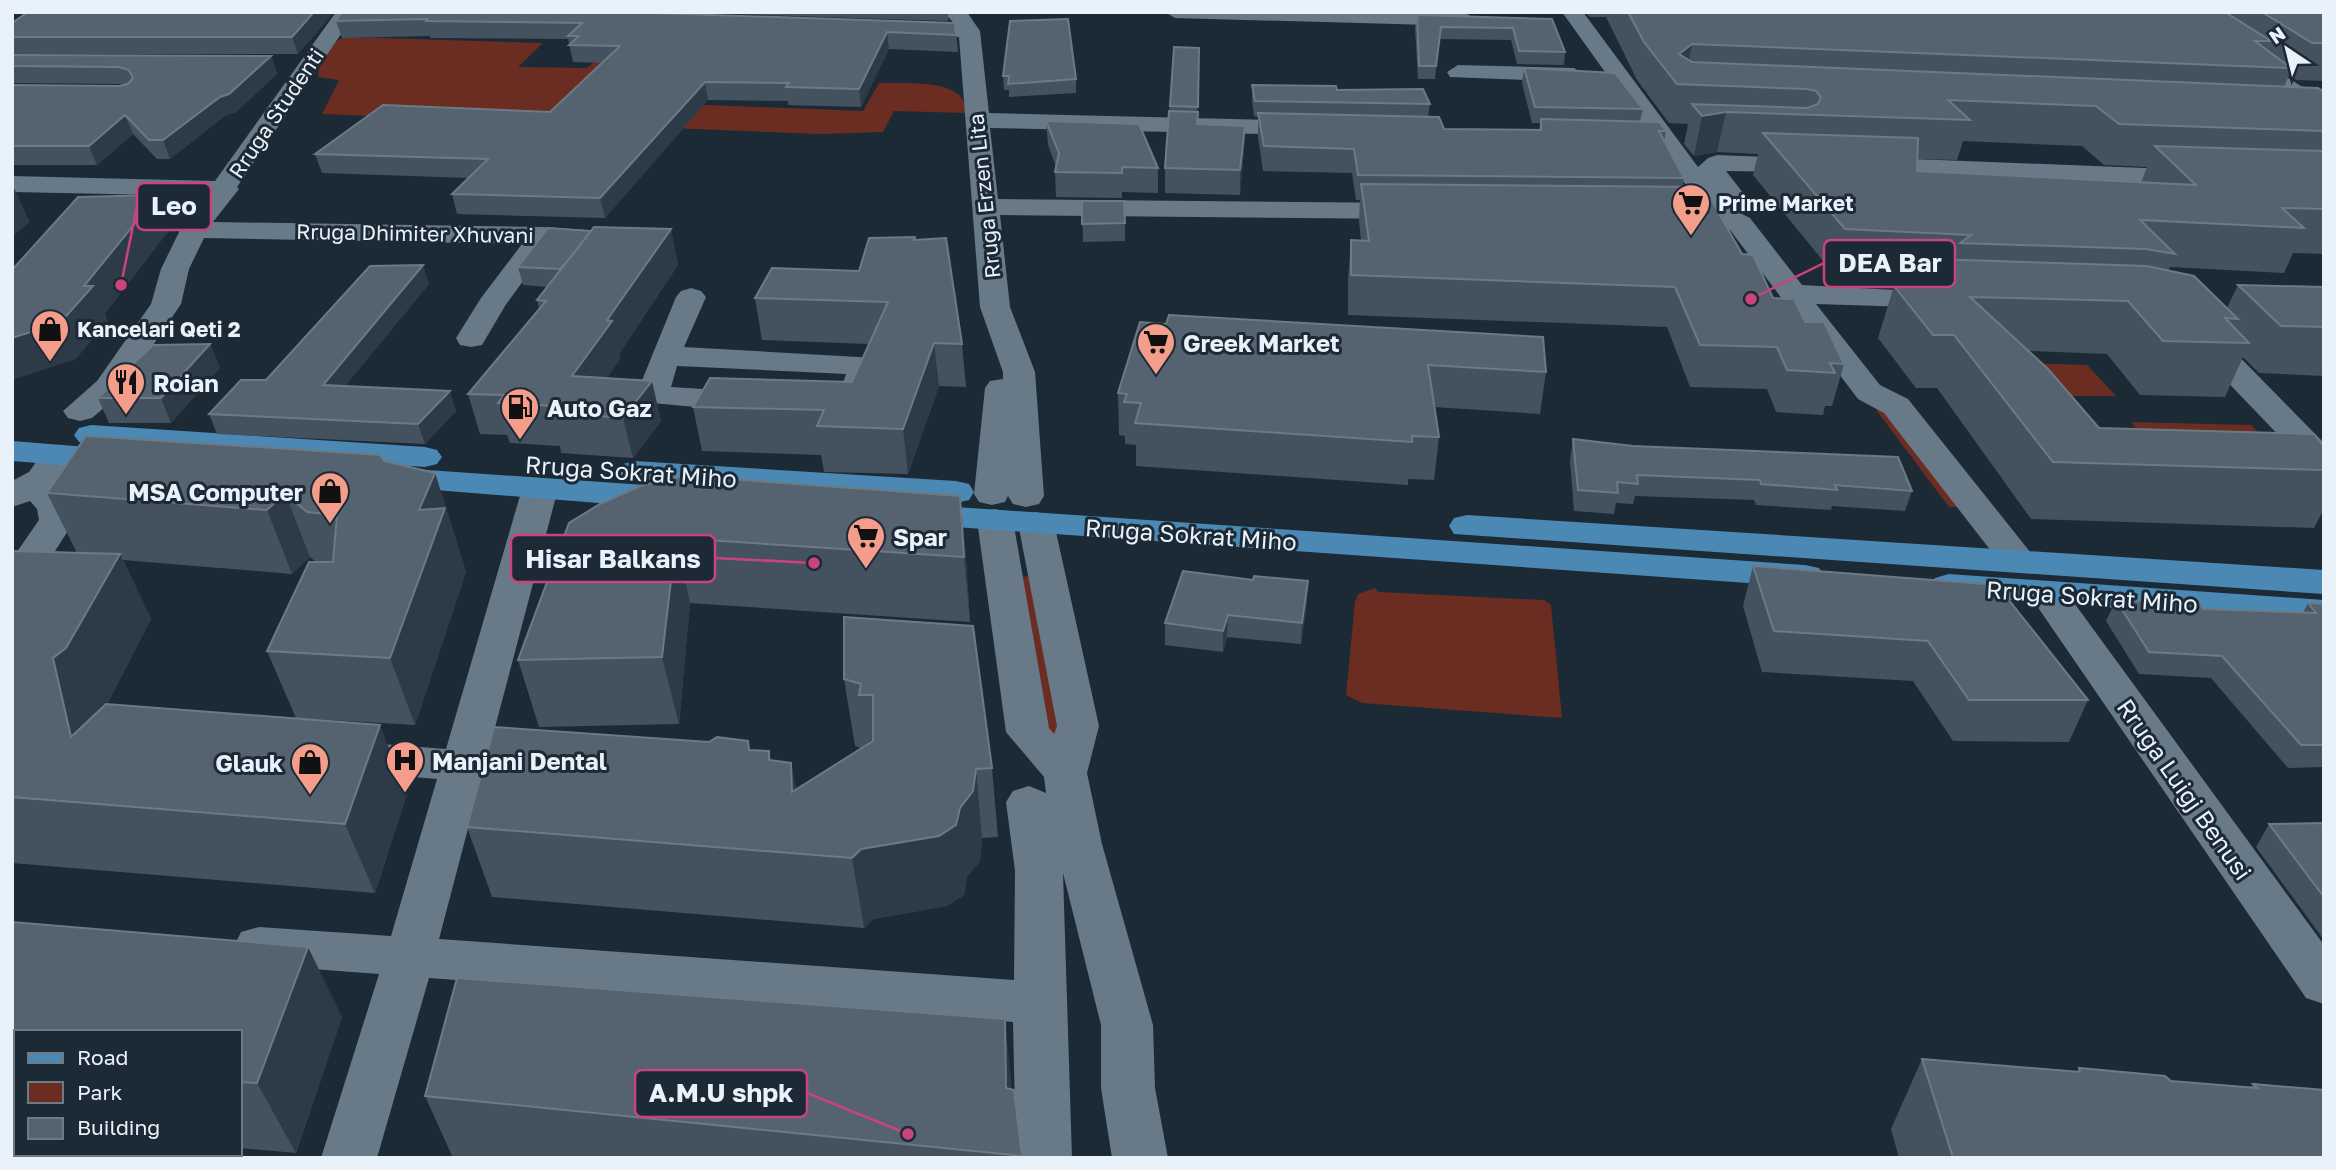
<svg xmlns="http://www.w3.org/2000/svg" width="2336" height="1170" font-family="'Golos Text',sans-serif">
	<rect width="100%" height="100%" fill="#1c2a36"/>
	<path fill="#6b2d21" d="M345,37L543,43L518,67L587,68L615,44L580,100L863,111L879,83C904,84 968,77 966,113L894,111L883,132L820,134L322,114L339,80L318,77C319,60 329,42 345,37Z
		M2020,363L2087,365L2116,396H2018Z
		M1876,405L1890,410L1963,507H1949L1877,411Z
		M2131,422L2251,425L2294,472L2169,469Z
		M1050,575L1063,727L1048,739L1017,577Z
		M1375,588L1378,592L1544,600L1551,605L1562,718L1362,703L1346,695L1355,602L1358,594Z"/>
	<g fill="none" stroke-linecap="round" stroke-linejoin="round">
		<path fill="#687987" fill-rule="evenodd" d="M336,12H356L237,187L239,189L213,222L543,227L605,231L609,237L605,243L550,244L505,306L482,345L471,347L460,345L456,338L481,298L522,244L204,238L189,269L181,304L119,395L92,418L80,421L68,418L63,411L97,381L151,304L161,269L180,230L204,196L12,192V176L215,181Z
			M943,12H967L980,31L989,113L1309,121L1318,123L1321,128L1318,133L1309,135L990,128L998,199L1410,203L1419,205L1423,211L1419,217L1410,219L1000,215L1010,307L1035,372L1044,496L1039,504L1026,507L1013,504L1008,496L1005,502L992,505L979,502L974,494L985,388L990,381L1003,379V372L980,307L959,37L905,35L895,29L905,23L955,24Z
			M1165,12H1410L1467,14L1477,20L1467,26L1175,18Z
			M1562,12H1583L1698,167L1708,158L1717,155L1816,159L1820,164L1816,169L1807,172L1726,171L1751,203L1747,209H1732L1750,218L1802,285L1952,293L1957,299L1952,305L1942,308L1816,304L1880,385L1908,399L2031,553L2037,561L2031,569L2018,572L2005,569L1884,413L1858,399L1730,230L1711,220Z
			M2162,12H2186L2324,101V119L2316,117Z
			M1458,65L1574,68L1585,75L1574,82L1450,77L1447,72Z
			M1863,157L2195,170L2204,173L2208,178L2204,183L2195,186L1854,170L1850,165L1854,160Z
			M691,288L701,291L706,297L684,347L876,358L881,365L862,415L850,418L838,415L834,408L846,374L677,366L671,387L751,392L763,395L767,402L763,409L751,412L641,402L636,395L676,297L681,291Z
			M2201,327L2212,329L2324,443V473L2312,470L2190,343L2186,336L2190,329Z
			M58,445L70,448L75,455L54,487L73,506L75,520L26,596L12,600V559L39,520L37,509L30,501L12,507V481L29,472L46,448Z
			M540,478L553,481L558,489L488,754L501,757L507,768L501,779L480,783L439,939L1014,980L1015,871L1006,802L1013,791L1029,786L1046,793L1044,777L1006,732L977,520L982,512L995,509L1008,512L1013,520L1049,728L1054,734L1057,726L1018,523L1023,515L1036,512L1049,515L1054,523L1099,726L1087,773L1102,844L1153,1025L1155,1088L1168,1158H1112L1101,1088V1025L1063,873L1072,1158H1016L1013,1022L429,978L377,1158H321L379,974L259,965L241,960L234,946L241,932L259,927L391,936L437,779L343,771L327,767L321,756L327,745L343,741L446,749L522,489L527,481Z
			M2047,581L2061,585L2324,945V1004L2306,998L2028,593L2033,585Z"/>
		<path fill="#4b88b4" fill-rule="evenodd" d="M91,425L425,447L437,450L442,457L437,464L425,467L79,442L74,435L79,428Z
			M12,441L125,450L137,453L142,460L137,467L125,470L12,461Z
			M635,461L956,481L969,484L974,492L969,500L956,503L623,478L618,471L623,464Z
			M384,467L674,487L687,490L692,498L687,506L674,509L372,485L366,478L372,471Z
			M912,504L1805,565L1819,568L1824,576L1819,584L1805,587L899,523L894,515L899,507Z
			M1467,515L2324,570V594L1454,534L1449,526L1454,518Z
			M1949,574L2324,600V624L1935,594L1930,586L1935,578Z"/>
	</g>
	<path fill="#43525e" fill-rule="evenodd" d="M28,12H334L298,54H12V23Z
		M342,12L955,23L958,52L889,49L861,107L788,105V101L708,100L605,218L457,214L452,194L469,178L322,173L315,154L550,112L602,63L573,62L568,39L430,38V36L342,38L336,21Z
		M667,12H948V21Z
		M1492,12H1543V14Z
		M1584,12H2324V81L2296,80L2289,75L2284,87L2324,92V254L2293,253L2284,273L2170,267L2168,271L2227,308L2238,285L2324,287V376L2259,373L2243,357L2225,397L2140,395L2107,354L2029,351L2099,428L2324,447V509L2314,528L2031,519L1937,388H1916L1878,338L1894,286L1906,277L1833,273L1753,175L1758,154L1717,152L1694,156L1684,144L1688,124L1669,123L1637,80L1606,17H1590ZM1963,141L2082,146L2104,165L2147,167L2141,183L1917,171V159L1957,160Z
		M1417,15L1552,19L1565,52L1564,65L1517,64L1511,40L1439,39L1435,79H1418L1415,28Z
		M1174,47L1199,48L1197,124L1245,126L1244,149L1240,195L1165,193V168Z
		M12,55L271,56L277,74L236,112L226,115L170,159H157L133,134L97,165H15L12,166V85L119,86L124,84L12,83Z
		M1524,68L1643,109L1640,121L1666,131L1664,141L1684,178L1683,187L1742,254L1773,298L1805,322L1844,364L1832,406H1825L1823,415L1776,412L1767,389L1690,387L1667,327L1348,315V279L1351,240L1361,241L1359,221L1360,200H1356L1352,173L1263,171L1258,137V117L1254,116L1252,101V85L1337,90L1430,104L1428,117L1444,129L1539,130L1540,123H1532L1522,83Z
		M1003,76L1076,79V93L1009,97V90H1004Z
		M1046,121L1158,168V193L1122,192V198L1056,197L1055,172L1056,167L1048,145Z
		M1082,201L1125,223V241L1083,242Z
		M671,229L678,265L619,354L620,359L607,378L661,421L633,458L561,453L560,446L510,443L507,435L480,434L468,394L539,309L537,300L548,287L523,285L518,267L591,231Z
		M915,240L962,344L966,387L939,386L908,474L824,472L821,455L702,451L693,407L852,382L869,344L762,340L755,298L859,271Z
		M429,284L345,386L456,411L425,444L217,434L209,414Z
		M1140,322L1546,372L1540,414L1434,407L1439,437L1434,480L1408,479V485L1136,466V445L1125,444V436L1119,435L1118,393Z
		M210,344L220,368L171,423H109L98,398Z
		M1573,439L1912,491L1905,511L1832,506L1831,510L1756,505L1754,500L1635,496L1633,504L1616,503L1614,514L1574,511L1570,460Z
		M384,461L435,473L466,572L415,725L296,718L267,651L316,562L310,557L292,574L123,560L151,619L107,704L407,794L375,893L12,863V551L77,553L47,493Z
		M960,496L966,559L970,622L690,603L679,724L539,727L518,660L569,523Z
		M1753,566L2088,700L2069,742L1953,741L1913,681L1762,672L1743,606Z
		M2116,600L2203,609L2303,613L2308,603L2324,604V767L2288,768L2211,678L2139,674L2106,621Z
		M1307,602L1301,644L1227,637L1223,652L1165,645V623Z
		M844,617L992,768L998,837L982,838L980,861L967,877L964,895L947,906L873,919L864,928L492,897L467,827L750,750L769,751L771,760L791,763L796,790L861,748L855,746L844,679Z
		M2324,823V940L2256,847L2269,824Z
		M12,922L342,1017L296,1153L240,1148V1032H16V1125H12Z
		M1922,1059L2077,1072L2079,1068L2171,1081L2251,1087L2253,1084L2324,1158H1899L1891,1129Z
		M1014,1090L1022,1158H453L425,1096Z"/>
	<path fill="#2c3b47" d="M314,12H334L298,54L292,37Z
		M887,32L889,49L861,107L859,89Z
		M1692,44L1685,81L1679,54Z
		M271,56L277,74L236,112L226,115L170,159L163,140Z
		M705,82L708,100L605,218L600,198Z
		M1726,112L1717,152L1694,156L1702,116Z
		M125,115L133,134L97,165L89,146Z
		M1245,126L1244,149L1240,195V170Z
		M12,184L30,222L12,237Z
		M158,195L171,228L105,314L108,321L76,359L12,380V338L84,286Z
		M671,229L678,265L619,354L620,359L582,415L572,376L607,320Z
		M423,265L429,284L330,404L323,385Z
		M934,343L939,386L908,474L903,429Z
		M210,344L220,368L171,423L161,398Z
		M652,381L661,421L633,458L623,418Z
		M450,391L456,411L425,444L418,424Z
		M435,473L466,572L415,725L390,658L419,510Z
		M285,493L310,557L292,574L267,510Z
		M960,496L966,559L970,622L964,557Z
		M676,538L690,603L679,724L662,657Z
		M120,554L151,619L102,715L71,737L53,658Z
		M1308,581L1307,602L1301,644L1302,623Z
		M1228,615L1227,637L1223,652V631Z
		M380,725L407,794L375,893L345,824Z
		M791,763L804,831L792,792Z
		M976,769L982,838L980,861L967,877L964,895L947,906L873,919L864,928L852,858L861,849L960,808Z
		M308,947L342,1017L296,1153L257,1083Z
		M1005,1019L1012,1090L1013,1158L1006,1088Z"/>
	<path fill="#54636f" stroke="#6c7a84" stroke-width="2" d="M28,12H314L292,37H12V23Z
		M342,12H625L955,23L956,35L887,32L859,89L786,87L789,83L705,82L600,198L452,194L488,159L315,154L383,105L550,112L620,46L569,45L579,36H568L582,23L426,21L427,19L336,21Z
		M1628,12H2225L2271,41H2255L2291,68L1692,44L1679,54L1692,62L2318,88L2324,92V131L2119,124L2096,106L1948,100L1970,120L1726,112L1702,116L1692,104L1807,108L1818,104L1821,97L1816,91L1807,89L1677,84L1644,42Z
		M2262,12H2324V43H2312Z
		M1417,15L1552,19L1565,52L1519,51L1513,28L1441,27L1436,66H1419Z
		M1068,19L1076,79L1008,84L1009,76H1003L1010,21Z
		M1174,47L1199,48L1198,107L1170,106Z
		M12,55L271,56L229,94L220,97L163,140H149L125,115L89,146H12V85L119,86L128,84L133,78L129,70L119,67L12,66Z
		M1524,68L1615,73L1643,109L1535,107Z
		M1252,85L1336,86L1337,90L1423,89L1430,104L1255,101Z
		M1169,111L1198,112L1197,124L1245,126L1240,170L1165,168Z
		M1258,113L1439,117L1444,129L1541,130V119L1659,122L1666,131H1659L1684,178L1358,175L1354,149L1264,146Z
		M1046,121L1139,124L1158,168L1122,167V173L1055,172L1059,153Z
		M1763,133L1918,138L1917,171L2196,185L2155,146L2324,151V209L2282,208L2304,228L2140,220L2175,254L2146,249L1960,243L1971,235L1845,229Z
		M1361,184L1704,187L1742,254L1753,255L1773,298L1794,299L1805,322H1824L1844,364L1830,363L1835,373L1787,370L1777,347L1700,345L1675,287L1351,275V240L1369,241Z
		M158,195L84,286H93L60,323L12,338V270L78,197Z
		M1082,201H1124L1125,223L1082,224Z
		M594,227L671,229L607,320L612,321L572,376L652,381L623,418L551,412L556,406L498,403L504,395L468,394L546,301L537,300Z
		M548,228L591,231L570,258L560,269L518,267Z
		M915,237L914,240L946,238L962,344L934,343L903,429L817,426L824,410L693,407L710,378L852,382L888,302L755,298L772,268L859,271L869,238Z
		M1931,259L2147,266L2194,276L2238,319L2225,318L2249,343L2163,341L2128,301L1970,297L2048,369L2099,428L2314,434L2324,447V470L2053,462L1954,335H1933L1894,286Z
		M423,265L323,385L450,391L418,424L209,414L241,380H266L370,266Z
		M2238,285L2324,287V327L2281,326Z
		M1169,315L1543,337L1546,372L1428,365L1439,437L1412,436V442L1135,423L1141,403L1124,402L1127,394L1118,393L1140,322L1166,324Z
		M210,344L161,398H98L153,345Z
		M86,436L380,455L384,461L435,473L419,510L445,508L390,658L267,651L309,562H333L337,515L307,512L285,493L267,510L47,493Z
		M1573,439L1633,446L1898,457L1912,491L1835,485L1837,490L1761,484L1760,480L1637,475L1638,484L1617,482L1618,493L1578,490Z
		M701,477L960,496L964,557L676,538L662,657L518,660L569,523L600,504L640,486L672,478Z
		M12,551L120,554L66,648L53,658L71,737L106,704L380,725L345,824L12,797Z
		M1753,566L1997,585L2088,700H1969L1928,641L1774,631Z
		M1183,571L1253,580L1254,576L1308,581L1302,623L1228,615L1223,631L1165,623Z
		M2116,600L2199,603L2203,609L2316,613L2308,603L2324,604V745H2301L2222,656L2149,652Z
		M844,617L973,626L992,768L976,769L973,791L960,808L956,825L939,836L861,849L852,858L467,827L494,727L709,742L717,737L748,741L749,750L769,751V760L791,763L792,792L873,741V695H859L861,684L844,679Z
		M2324,823V897L2269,824Z
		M12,922L308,947L257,1083L240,1082V1032H16V1060H12Z
		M457,978L1005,1019L1006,1088L1014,1090L1022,1156L425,1096Z
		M1922,1059L2080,1072L2079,1068L2165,1076L2171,1081L2257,1088L2253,1084L2324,1090V1158H1953Z"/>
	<defs>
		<symbol id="supermarket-pin" viewBox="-11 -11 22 30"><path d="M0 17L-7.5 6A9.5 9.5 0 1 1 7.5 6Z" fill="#f49d8b" stroke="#1c2a36"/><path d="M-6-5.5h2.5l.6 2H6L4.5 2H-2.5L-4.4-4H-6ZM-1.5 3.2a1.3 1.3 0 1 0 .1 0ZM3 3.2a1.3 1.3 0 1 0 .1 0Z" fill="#111"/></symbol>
		<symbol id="shop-pin" viewBox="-11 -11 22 30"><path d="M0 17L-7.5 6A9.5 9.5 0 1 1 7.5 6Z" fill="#f49d8b" stroke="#1c2a36"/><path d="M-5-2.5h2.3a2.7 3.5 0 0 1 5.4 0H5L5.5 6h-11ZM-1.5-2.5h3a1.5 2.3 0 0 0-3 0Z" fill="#111"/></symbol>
		<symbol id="restaurant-pin" viewBox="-11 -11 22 30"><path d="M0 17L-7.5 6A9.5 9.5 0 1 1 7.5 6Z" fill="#f49d8b" stroke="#1c2a36"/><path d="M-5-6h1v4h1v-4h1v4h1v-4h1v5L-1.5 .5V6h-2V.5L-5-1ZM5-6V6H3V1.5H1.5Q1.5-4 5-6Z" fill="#111"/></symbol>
		<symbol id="fuel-pin" viewBox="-11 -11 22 30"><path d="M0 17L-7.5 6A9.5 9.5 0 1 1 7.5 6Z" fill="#f49d8b" stroke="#1c2a36"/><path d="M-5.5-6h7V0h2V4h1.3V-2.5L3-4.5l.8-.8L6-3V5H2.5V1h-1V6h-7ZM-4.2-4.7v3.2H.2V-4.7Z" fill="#111"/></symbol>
		<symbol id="hospital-pin" viewBox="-11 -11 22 30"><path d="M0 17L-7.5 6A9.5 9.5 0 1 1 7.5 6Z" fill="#f49d8b" stroke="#1c2a36"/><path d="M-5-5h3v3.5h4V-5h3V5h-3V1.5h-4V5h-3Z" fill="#111"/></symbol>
	</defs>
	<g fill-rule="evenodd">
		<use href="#supermarket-pin" x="1669" y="181" width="44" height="60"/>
		<use href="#shop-pin" x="28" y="307" width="44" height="60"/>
		<use href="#supermarket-pin" x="1134" y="320" width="44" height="60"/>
		<use href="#restaurant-pin" x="104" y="360" width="44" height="60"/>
		<use href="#fuel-pin" x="498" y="385" width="44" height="60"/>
		<use href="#shop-pin" x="308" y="469" width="44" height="60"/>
		<use href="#supermarket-pin" x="844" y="514" width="44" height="60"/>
		<use href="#hospital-pin" x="383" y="738" width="44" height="60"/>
		<use href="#shop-pin" x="288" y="740" width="44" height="60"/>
	</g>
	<g text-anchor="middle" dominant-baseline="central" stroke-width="6" stroke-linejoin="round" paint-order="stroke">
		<g font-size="21" fill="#e9f2fa" stroke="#1c2a36">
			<text transform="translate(276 113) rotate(-56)">Rruga Studenti</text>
			<text transform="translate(984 196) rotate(-96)">Rruga Erzen Lita</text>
			<text transform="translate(415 233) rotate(1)">Rruga Dhimiter Xhuvani</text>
		</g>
		<g font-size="21" font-weight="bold" fill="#e9f2fa" stroke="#1c2a36" text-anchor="start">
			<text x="1718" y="203">Prime Market</text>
			<text x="77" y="329">Kancelari Qeti 2</text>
		</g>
		<g font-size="24" font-weight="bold" fill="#e9f2fa" stroke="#1c2a36" text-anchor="start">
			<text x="1183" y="342">Greek Market</text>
			<text x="153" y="382">Roian</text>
			<text x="547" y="407">Auto Gaz</text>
			<text x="303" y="491" text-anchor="end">MSA Computer</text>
			<text x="893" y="536">Spar</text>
			<text x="432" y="760">Manjani Dental</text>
			<text x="283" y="762" text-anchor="end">Glauk</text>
		</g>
		<g font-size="24" fill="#e9f2fa" stroke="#1c2a36">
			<text transform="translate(631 471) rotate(4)">Rruga Sokrat Miho</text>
			<text transform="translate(1191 534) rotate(4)">Rruga Sokrat Miho</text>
			<text transform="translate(2092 596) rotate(4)">Rruga Sokrat Miho</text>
			<text transform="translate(2185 789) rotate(55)">Rruga Luigj Benusi</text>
		</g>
	</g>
	<path fill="none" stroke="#ca447b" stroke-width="2.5" d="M121 285L137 206M1751 299L1824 263M814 563L715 558M908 1134L807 1093"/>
	<g fill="#ca447b" stroke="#1c2a36" stroke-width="2.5">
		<circle cx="121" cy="285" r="7"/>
		<circle cx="1751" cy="299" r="7"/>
		<circle cx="814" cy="563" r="7"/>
		<circle cx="908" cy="1134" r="7"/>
	</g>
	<g fill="#1c2a36" stroke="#ca447b" stroke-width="2.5">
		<rect x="137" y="183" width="74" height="47" rx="7"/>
		<rect x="1824" y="240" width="131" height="47" rx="7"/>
		<rect x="511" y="535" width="204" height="47" rx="7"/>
		<rect x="635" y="1070" width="172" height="47" rx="7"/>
	</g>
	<g font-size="26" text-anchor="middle" font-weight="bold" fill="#e9f2fa">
		<text x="174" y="215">Leo</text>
		<text x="1890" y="272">DEA Bar</text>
		<text x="613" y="568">Hisar Balkans</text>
		<text x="721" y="1102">A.M.U shpk</text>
	</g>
	<rect width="2336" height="1170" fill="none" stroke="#e9f2fa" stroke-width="28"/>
	<rect x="14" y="1030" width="228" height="126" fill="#1c2a36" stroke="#6e7a84" stroke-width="2"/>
	<rect x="28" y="1053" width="35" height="10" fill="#4b88b4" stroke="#6e7a84" stroke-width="2"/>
	<text x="77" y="1065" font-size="21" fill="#e9f2fa">Road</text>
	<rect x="28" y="1082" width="35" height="21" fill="#6b2d21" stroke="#6e7a84" stroke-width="2"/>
	<text x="77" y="1100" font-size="21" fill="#e9f2fa">Park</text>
	<rect x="28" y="1118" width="35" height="21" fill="#54636f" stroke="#6e7a84" stroke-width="2"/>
	<text x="77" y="1135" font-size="21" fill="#e9f2fa">Building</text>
	<g transform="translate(2287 49) rotate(325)" stroke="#1c2a36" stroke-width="5" paint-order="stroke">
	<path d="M0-5L12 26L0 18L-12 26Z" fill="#e9f2fa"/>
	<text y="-10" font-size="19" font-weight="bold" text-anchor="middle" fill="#e9f2fa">N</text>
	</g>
</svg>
